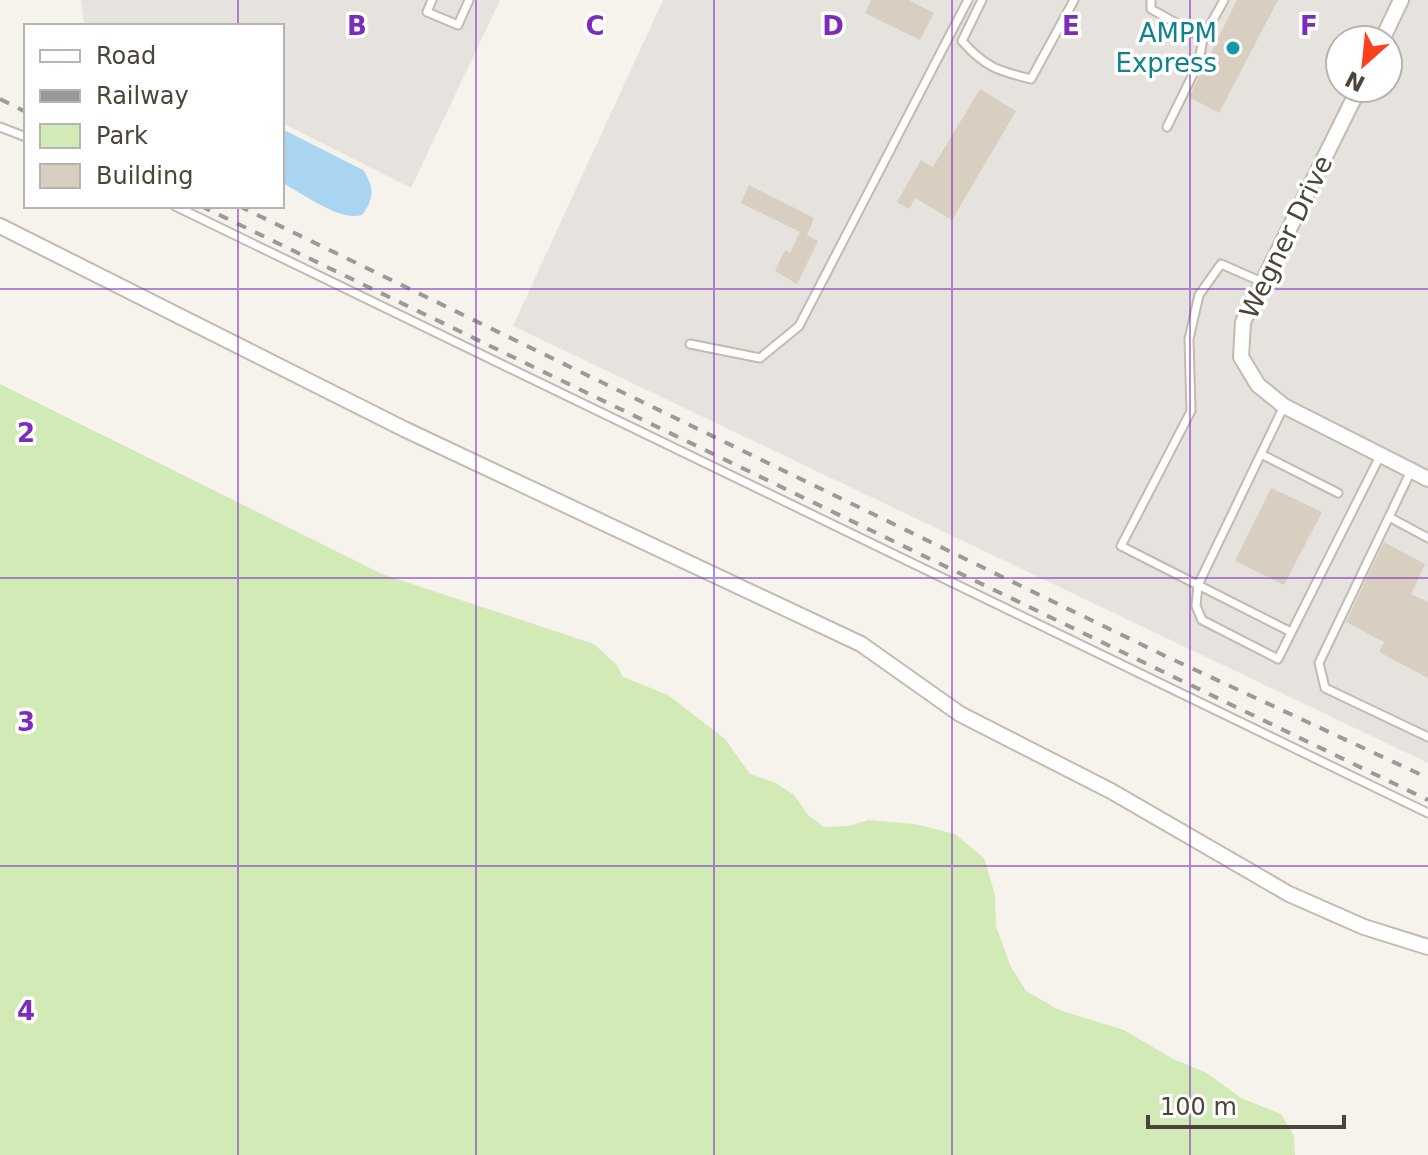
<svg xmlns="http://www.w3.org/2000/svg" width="1428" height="1155" font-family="'DejaVu Sans',sans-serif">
	<rect width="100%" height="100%" fill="#f6f3ec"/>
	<path fill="#e6e2dd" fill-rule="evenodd" d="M81,0H500L411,188L282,123V26H90L84,23Z
		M663,0H1428V763L513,326ZM1340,40H1388V88H1340Z"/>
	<path fill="#d2eab5" d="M0,384L382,574L594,644L616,664L623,677L668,695L725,739L750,774L776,783L794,795L808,815L824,827L849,826L868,820L915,824L955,834L984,858L995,895L996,926L1010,965L1026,991L1059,1010L1124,1030L1173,1059L1207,1073L1241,1098L1281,1114L1294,1136L1295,1155H0Z"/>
	<path fill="#a9d4f2" d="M282,129L363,170C374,187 375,198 362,215C340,222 303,193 282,183Z"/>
	<path fill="#d8cfc1" d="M871,0H909L934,13L920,40L865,13Z
		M1237,0H1278L1219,113L1189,97Z
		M980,89L1016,111L952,220L915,198L909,209L897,202L921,160L933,167Z
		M749,185L814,218L807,235L818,241L797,284L775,271L785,250L790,253L800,232L741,203Z
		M1271,488L1322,512L1284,585L1235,561Z
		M1384,542L1425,564L1411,594L1428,602V678L1379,652L1384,642L1346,622Z"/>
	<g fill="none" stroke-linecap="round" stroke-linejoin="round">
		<defs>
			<path id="service" d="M432,0L427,12L458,25L469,0
				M982,0L962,41C985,67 998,71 1031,79L1074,0
				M1151,0V9L1203,38L1224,0
				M0,127L26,137
				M1167,127L1199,62L1203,38
				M175,206L1428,813
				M1262,282L1221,264L1199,295L1189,339L1191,411L1121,546L1198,585L1284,406
				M690,344L760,358L799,326L968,0
				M1261,454L1338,493
				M1411,471L1319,663L1325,688L1428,737
				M1389,517L1428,538
				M1291,632L1198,585L1196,606L1202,620L1278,659L1380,456"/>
			<path id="minor" d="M1382,40L1401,0
				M1359,88L1243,322L1241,357L1258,385L1284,406L1428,479
				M0,226L404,429L861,644L960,714L1111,791L1289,894L1364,927L1428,947"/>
		</defs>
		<use href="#service" stroke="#c2bbae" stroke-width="11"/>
		<use href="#minor" stroke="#c2bbae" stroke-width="18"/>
		<use href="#service" stroke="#fff" stroke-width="7"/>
		<use href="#minor" stroke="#fff" stroke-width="14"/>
		<path stroke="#9a9a9a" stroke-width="4" stroke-dasharray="10 10" stroke-linecap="butt" d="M0,99L26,112
			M201,206L1428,800
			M239,206L1161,654L1428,778"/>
	</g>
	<path fill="none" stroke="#7b2cbf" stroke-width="2" stroke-opacity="0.55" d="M238,0V26M476,0V1155M714,0V1155M952,0V1155M1190,0V1155M238,206V1155M0,289H1428M0,578H1428M0,866H1428"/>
	<circle fill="#0f9aa8" stroke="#fff" stroke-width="3" cx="1233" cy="48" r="8"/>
	<g text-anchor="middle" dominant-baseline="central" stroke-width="7" stroke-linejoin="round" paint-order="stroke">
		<g font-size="26" fill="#0d838f" stroke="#fff" text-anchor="end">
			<text x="1217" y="33">AMPM<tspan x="1217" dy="30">Express</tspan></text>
		</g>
		<g font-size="26" fill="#4b4439" stroke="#fff">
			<text transform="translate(1286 237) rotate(-64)">Wegner Drive</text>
		</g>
	</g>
	<g font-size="26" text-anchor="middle" font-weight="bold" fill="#7b2cbf" stroke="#fff" stroke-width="7" stroke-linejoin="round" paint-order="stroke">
		<text x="357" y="35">B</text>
		<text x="595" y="35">C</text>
		<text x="833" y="35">D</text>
		<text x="1071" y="35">E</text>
		<text x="1309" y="35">F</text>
		<text x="26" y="442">2</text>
		<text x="26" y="731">3</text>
		<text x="26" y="1020">4</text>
	</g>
	<rect x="24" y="24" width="260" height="184" fill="#ffffff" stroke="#b7b4b0" stroke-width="2"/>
	<rect x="40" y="50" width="40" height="12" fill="#ffffff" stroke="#b7b4b0" stroke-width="2"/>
	<text x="96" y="64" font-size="24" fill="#4b4439">Road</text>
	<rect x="40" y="90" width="40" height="12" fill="#9a9a9a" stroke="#b7b4b0" stroke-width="2"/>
	<text x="96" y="104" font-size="24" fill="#4b4439">Railway</text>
	<rect x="40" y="124" width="40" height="24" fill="#d2eab5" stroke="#b7b4b0" stroke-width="2"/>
	<text x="96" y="144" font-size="24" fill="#4b4439">Park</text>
	<rect x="40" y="164" width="40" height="24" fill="#d8cfc1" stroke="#b7b4b0" stroke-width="2"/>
	<text x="96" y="184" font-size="24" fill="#4b4439">Building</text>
	<g transform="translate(1364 64) rotate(207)"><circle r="38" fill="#ffffff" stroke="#b7b4b0" stroke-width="2"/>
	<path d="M0-6L14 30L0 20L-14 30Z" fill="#fc3f1d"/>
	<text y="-12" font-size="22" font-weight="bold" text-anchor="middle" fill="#4b4439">N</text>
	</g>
	<path d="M1148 1115v12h196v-12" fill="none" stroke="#4b4439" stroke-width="4"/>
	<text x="1160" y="1115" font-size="24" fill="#4b4439" stroke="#ffffff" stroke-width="6" paint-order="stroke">100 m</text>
</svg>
